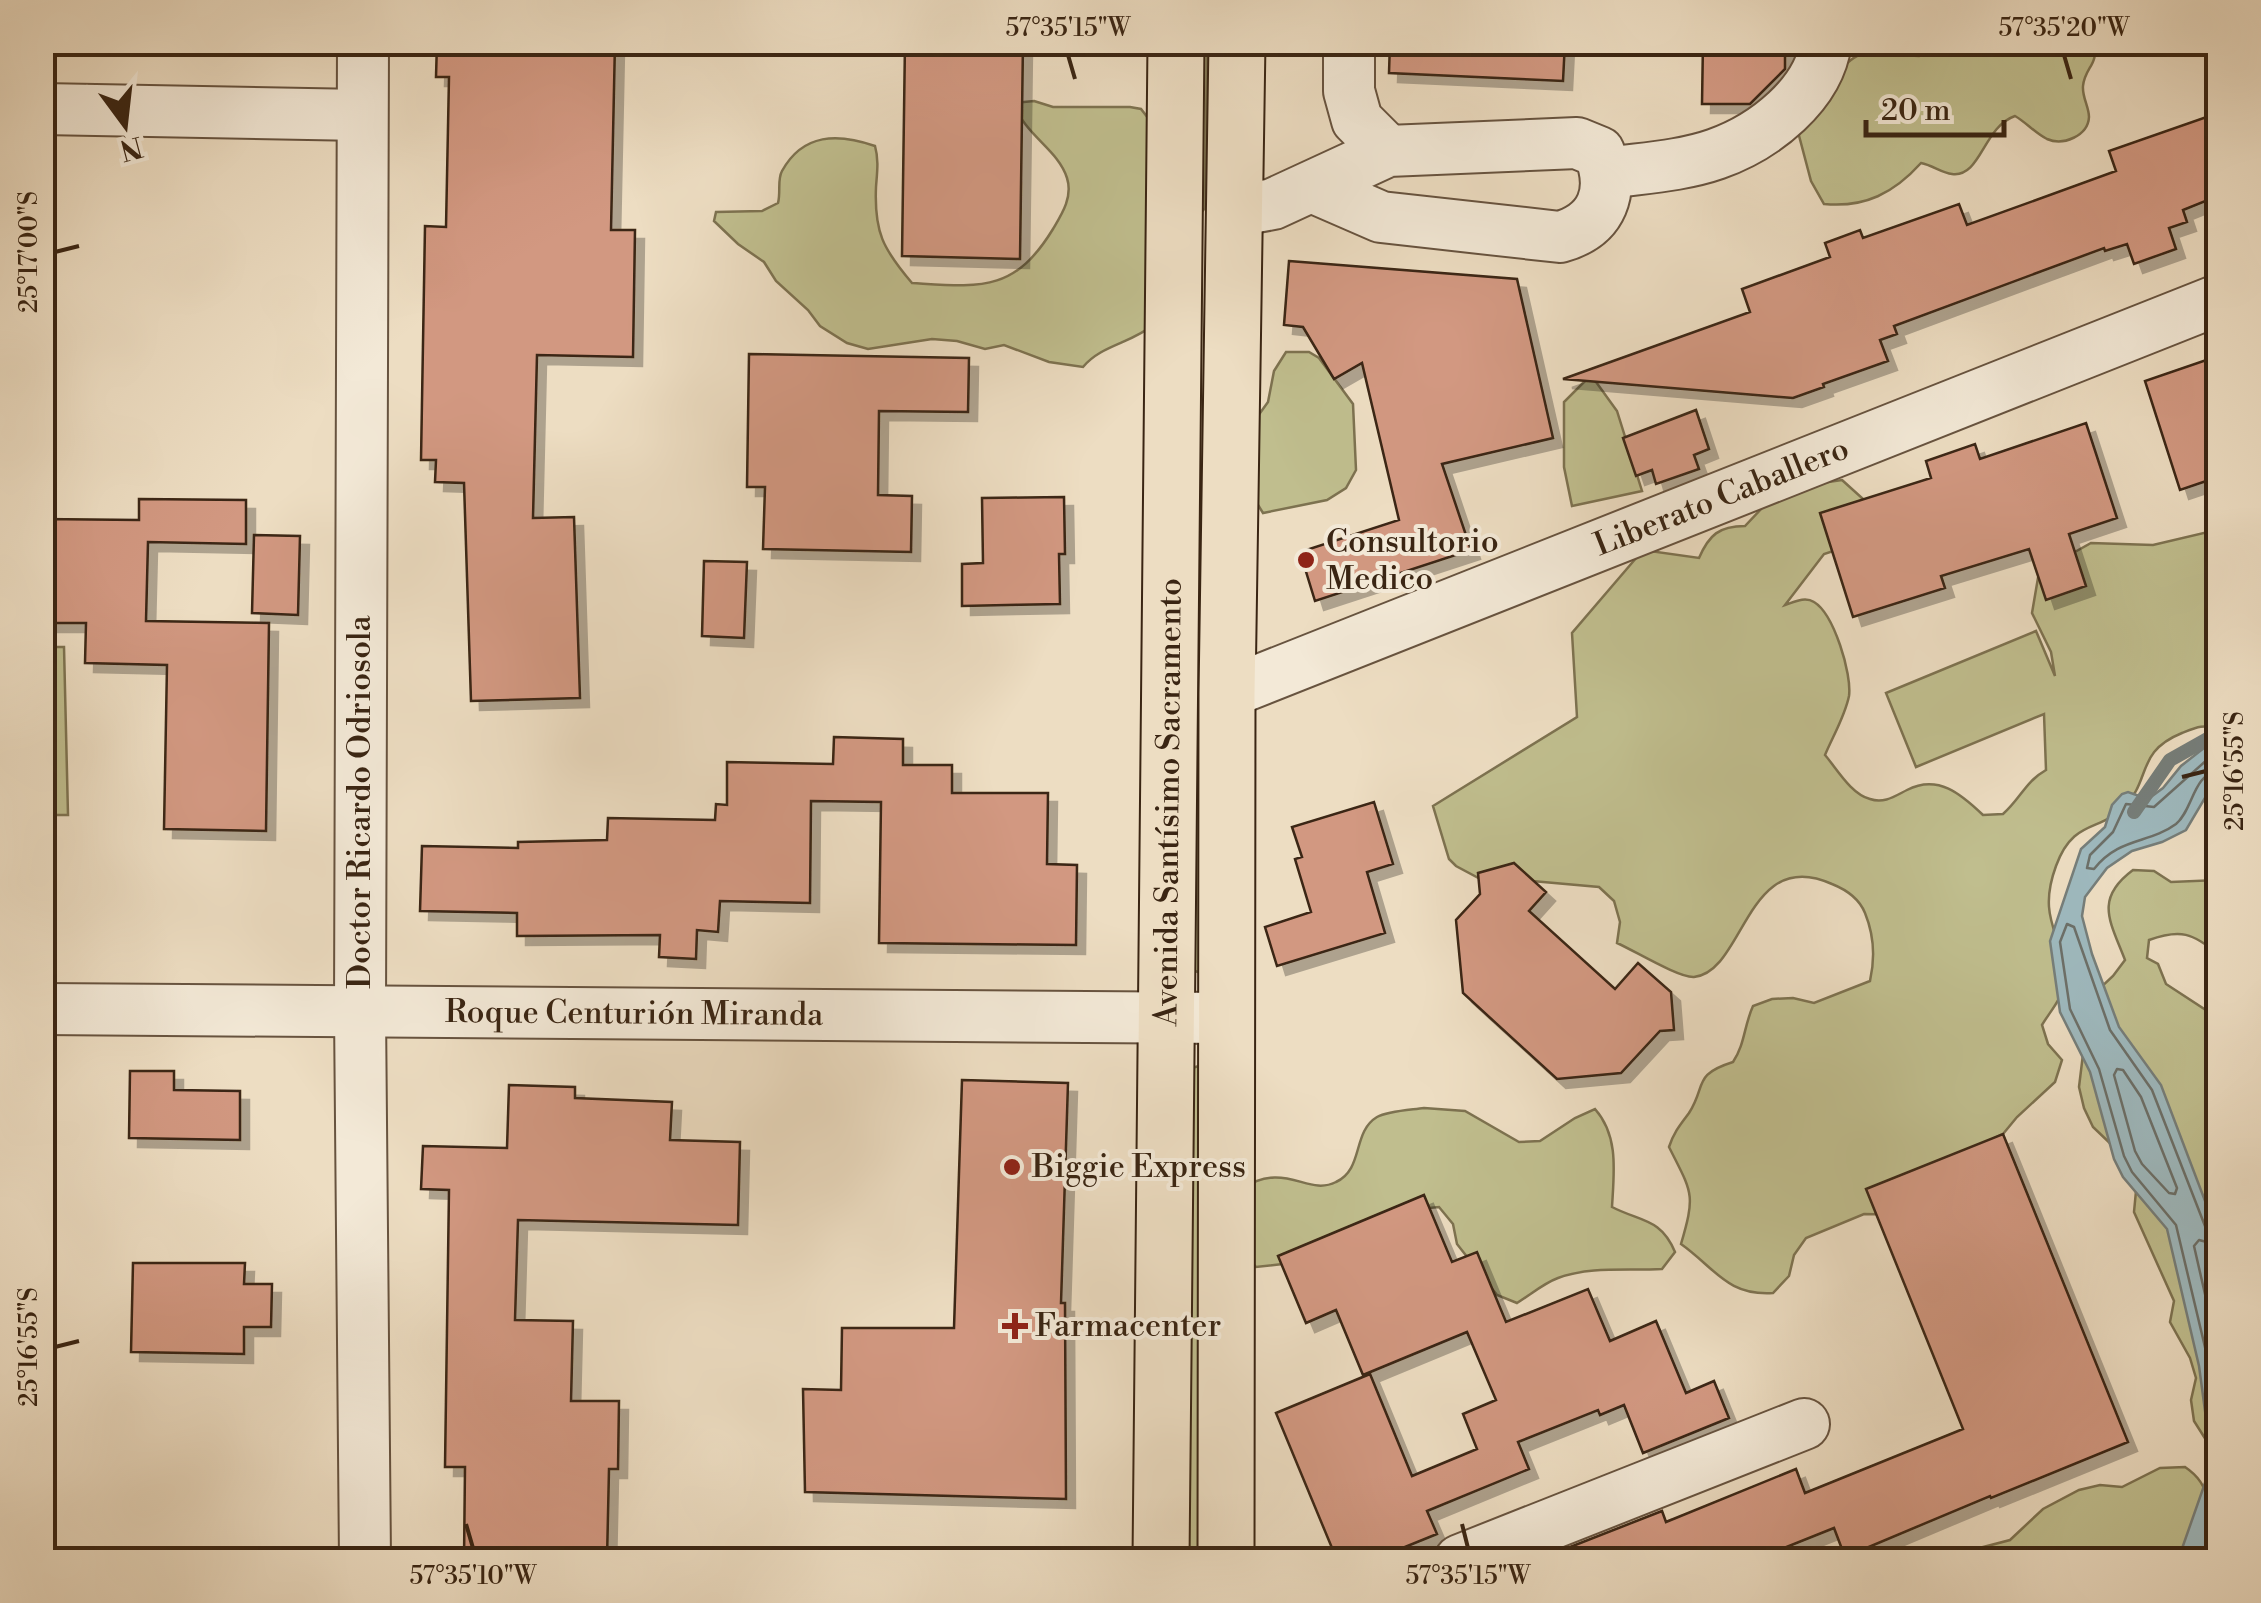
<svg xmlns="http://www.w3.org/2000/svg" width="2261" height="1603" font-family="'Libre Bodoni',serif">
	<defs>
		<filter id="shadow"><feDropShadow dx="9" dy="9" stdDeviation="0" flood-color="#0004"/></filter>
	</defs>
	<rect width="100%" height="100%" fill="#edddc2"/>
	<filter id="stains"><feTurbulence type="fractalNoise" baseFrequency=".002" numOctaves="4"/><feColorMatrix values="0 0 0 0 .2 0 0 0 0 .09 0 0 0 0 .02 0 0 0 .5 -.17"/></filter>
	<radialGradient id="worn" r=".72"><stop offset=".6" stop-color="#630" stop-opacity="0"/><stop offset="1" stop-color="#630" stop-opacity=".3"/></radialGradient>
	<path fill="#c0be8e" stroke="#7d7250" stroke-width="2.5" d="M1955,42H2093C2100,65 2085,66 2083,86C2082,97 2089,107 2089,117C2088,136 2063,146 2047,139C2035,133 2027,123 2015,116C1983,127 1981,178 1952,174C1942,173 1932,165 1921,163C1894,193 1865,208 1824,204L1811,181L1797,128C1813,107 1839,60 1864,53L1919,56L1951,49Z
		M1194,43H1207L1205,208L1200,214Z
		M1034,101L1053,107H1130L1141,109L1148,118L1153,325C1132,343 1101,345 1083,367L1049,362L1004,345L985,349L957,341L932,339L868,349L847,343L820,326L808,310L776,281L764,262L738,244L714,221L716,212L762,211L778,203C781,192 777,180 782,171C803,133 838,133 875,146C879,160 877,173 876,187C874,232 883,249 912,283C980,287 1014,293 1053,229C1062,214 1073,197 1067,178C1058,149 1024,135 1014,103Z
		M1199,299L1203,966L1198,972L1192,970Z
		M1286,352H1309L1319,358L1353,404L1356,470L1346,488L1327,500L1263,513L1244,482L1250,427L1268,402L1274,371Z
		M1591,375L1617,411L1642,491L1572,506L1564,467V402Z
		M1842,480L1872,507L1873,538L1824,554L1785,605C1794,602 1805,596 1814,602C1834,614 1852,674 1849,696C1845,716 1833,736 1825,755C1837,769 1851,794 1870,799C1884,804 1895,796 1907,790C1938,774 1961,794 1983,815L2003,814C2021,798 2025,782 2046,770L2044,714L1916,767L1886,693L2036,631L2055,676L2051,652L2032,613L2039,572L2091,543L2153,545L2212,531L2218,536V729C2203,724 2197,727 2182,733C2135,752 2152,780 2123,808C2099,832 2073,819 2056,866C2035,923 2067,935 2064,985C2063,997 2049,1013 2042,1025L2048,1044L2062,1060L2055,1082L2017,1117L2003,1134L1984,1143L1910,1215L1864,1214L1806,1238L1794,1255L1789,1276L1773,1293C1727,1296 1715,1268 1681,1244C1696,1193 1692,1193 1669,1147C1674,1132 1680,1125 1689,1113C1707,1085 1692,1075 1733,1062C1745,1044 1744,1026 1753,1006L1772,999L1793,998L1814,1003L1870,981C1875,959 1874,935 1865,913C1859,898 1847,890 1832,884C1746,845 1745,972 1694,977C1679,978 1635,951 1617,943L1620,922L1614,901L1599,887L1532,881L1486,882L1456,866L1449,859L1433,806L1577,717L1572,633L1643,550L1699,558C1709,535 1719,526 1745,526L1780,489Z
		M43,647H64L68,815H43Z
		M2133,870L2154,871L2171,882L2218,880V953C2191,934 2182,928 2149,940L2147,958L2158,964L2166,984L2218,1018V1459L2194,1421L2191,1400L2196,1378L2190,1358L2170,1322L2174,1301L2134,1212L2138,1170L2093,1127L2084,1108L2079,1087L2084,1046L2082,1005L2113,976L2125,960C2110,921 2094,899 2133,870Z
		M1199,1066L1201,1068L1200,1560H1188L1192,1068Z
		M1424,1108L1465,1111L1519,1142L1540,1141L1575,1118L1595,1109C1619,1136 1614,1172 1612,1207C1641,1222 1661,1218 1675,1252L1662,1269C1627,1271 1591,1266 1558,1278C1544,1283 1530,1295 1517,1303L1497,1295L1457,1244L1453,1224L1439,1207L1418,1209L1300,1262L1256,1267L1243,1252L1239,1190C1287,1159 1306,1197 1336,1182C1364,1169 1352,1132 1377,1117C1388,1111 1410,1110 1424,1108Z
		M2185,1467C2221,1491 2205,1523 2199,1560H1948L1968,1551L2010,1540L2043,1509L2079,1490L2100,1485L2122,1487L2160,1468Z"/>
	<path fill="#9eb9be" stroke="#767e7a" stroke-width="2.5" d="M2218,737V776L2186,830L2162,842L2132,851L2107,868L2085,897L2082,916L2092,954L2119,1027L2161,1085L2218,1235V1560H2178L2212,1463L2199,1366L2167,1229L2123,1177L2114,1159L2090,1072L2060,1012L2050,941L2081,849L2105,827L2112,805L2122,794L2128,792L2148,799L2163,788L2181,766Z"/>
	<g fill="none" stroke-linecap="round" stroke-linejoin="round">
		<path stroke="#6c6f68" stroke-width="2.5" d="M2218,750L2154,807L2126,804L2113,832L2090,855L2087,868L2094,869C2119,837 2149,844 2176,824C2193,810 2193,774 2218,771
			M2117,1069L2123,1070L2141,1097L2177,1188L2175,1194L2169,1193L2142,1164L2135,1151L2114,1075Z
			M2218,1233L2211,1232L2205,1226L2152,1090L2110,1030L2074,927L2067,924L2060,942L2070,1009L2099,1069L2124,1156L2132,1172L2176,1225L2209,1364L2218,1437
			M2218,1245L2199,1240L2194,1246L2218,1351"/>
		<path stroke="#767e7a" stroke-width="14" d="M2134,812L2170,760L2218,733"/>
	</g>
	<path fill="#d29881" stroke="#3a2513" stroke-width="2.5" filter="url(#shadow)" d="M437,42H615L611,230H635L633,357L537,355L533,518L574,517L580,698L471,701L464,483L435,482L436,460H421L425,226L446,227L449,77H436Z
		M905,42H1023L1020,259L902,256Z
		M1390,42H1565L1563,81L1389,73Z
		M1703,42H1785V69L1750,104H1702Z
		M2218,113V196L2183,210L2187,222L2169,228L2176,249L2134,264L2127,244L2105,251L2104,248L1894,326L1897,334L1880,340L1888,361L1823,384L1824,387L1793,398L1563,379L1750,312L1742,289L1830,257L1825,243L1860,230L1863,238L1959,204L1967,225L2116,171L2109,151Z
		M1289,261L1517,279L1553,438L1442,464L1471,550L1315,601L1300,552L1399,520L1362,363L1334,379L1303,327L1284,325Z
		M749,354L969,358L968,412L879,411L878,495L912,496L911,552L763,549L765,487H747Z
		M2218,356V477L2180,490L2145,381Z
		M1696,410L1709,449L1694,455L1699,469L1656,484L1652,470L1636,476L1623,438Z
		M2086,423L2117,518L2069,534L2086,586L2046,600L2029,549L1941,576L1945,588L1853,617L1820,513L1931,478L1926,461L1975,444L1980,459Z
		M1064,497L1065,554H1059L1060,604L962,606V564L983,563L982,498Z
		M139,499L246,500V544L148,542L146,621L269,623L266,831L164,829L167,665L85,663L86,623H46L42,519L139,520Z
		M254,535L300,536L298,615L252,613Z
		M704,561L747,562L744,638L702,636Z
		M834,737L903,739V765H952V793H1048L1047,864L1077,865L1076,945L879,943L881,802L811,801L810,903L720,901L718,932L697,930L696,959L659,957L660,935L517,936V913L420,911L422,846L518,848V842L607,840L608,818L715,820L716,804L727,805V762L833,764Z
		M1374,802L1393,864L1367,872L1385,933L1277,966L1265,927L1311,912L1295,859L1302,857L1292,827Z
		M1514,863L1546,892L1529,911L1615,989L1638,963L1671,992L1674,1030L1660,1031L1621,1073L1557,1079L1463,993L1456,920L1480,894L1478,873Z
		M130,1071H174V1090L240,1091V1140L129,1138Z
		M962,1080L1068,1083L1061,1303H1065L1066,1499L805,1492L803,1389L841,1390L842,1328H954Z
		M509,1085L575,1087V1098L672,1102L670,1140L740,1142L738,1225L518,1220L515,1320L573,1321L571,1401H619L618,1469H609L607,1560H464L465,1467H445L449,1190L421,1189L423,1146L507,1148Z
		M2003,1134L2128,1442L1991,1498L1990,1496L1845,1557L1834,1528L1754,1560H1537L1662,1511L1666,1522L1796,1469L1805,1493L1963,1429L1866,1189Z
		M1424,1195L1452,1262L1477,1252L1506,1322L1588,1289L1610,1341L1656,1321L1686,1393L1714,1381L1729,1418L1643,1453L1624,1405L1600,1415L1598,1410L1518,1442L1529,1469L1427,1511L1437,1534L1373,1560H1337L1276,1413L1370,1374L1412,1476L1477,1449L1463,1414L1496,1400L1467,1332L1363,1375L1336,1310L1306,1323L1278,1256Z
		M133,1263H245L244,1284H272L271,1327H244V1354L131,1352Z"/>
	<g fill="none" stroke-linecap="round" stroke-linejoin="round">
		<defs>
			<g id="minor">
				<path d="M363,42L360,1012L365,1560"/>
				<path d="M1349,42V91L1357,120L1388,151"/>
				<path d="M42,109L362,115"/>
				<path d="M1608,173C1643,168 1682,166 1716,154C1764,137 1819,95 1826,42"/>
				<path d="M1235,211L1273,204L1388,151L1577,143L1599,152C1615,191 1603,225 1560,237L1381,217L1312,187"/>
				<path id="s1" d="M1227,693L2218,300"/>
				<path id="s2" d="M42,1009L1227,1018"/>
				<path d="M1460,1560L1804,1424"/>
			</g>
			<g id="major">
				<path id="s3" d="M1161,1560L1176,42"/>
				<path d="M1226,1560L1227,693L1237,42"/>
			</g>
		</defs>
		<use href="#minor" stroke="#67533f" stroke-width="54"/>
		<use href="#major" stroke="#3a2513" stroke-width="59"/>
		<use href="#minor" stroke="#f3e9d7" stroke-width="50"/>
		<use href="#major" stroke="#edddc2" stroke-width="55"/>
	</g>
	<path fill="none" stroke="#3a2513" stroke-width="4" d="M1068,55L1075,79M2064,55L2071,79M55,252L79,246M2182,777L2206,771M55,1347L79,1341M466,1524L473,1548M1462,1524L1468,1548"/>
	<g fill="#8f2418" stroke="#f3e9d7" stroke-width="4">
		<circle cx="1306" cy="560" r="10"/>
		<circle cx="1012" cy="1167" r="10"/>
		<path d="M1010 1311h10v10h10v10h-10v10h-10v-10h-10v-10h10z"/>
	</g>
	<g text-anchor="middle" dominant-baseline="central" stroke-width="8" stroke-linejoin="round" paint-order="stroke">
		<g font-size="32" fill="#3a2513" stroke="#f3e9d7">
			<text stroke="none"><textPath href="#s1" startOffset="532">Liberato Caballero</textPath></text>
			<text transform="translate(360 802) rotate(-90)">Doctor Ricardo Odriosola</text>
			<text stroke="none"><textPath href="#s3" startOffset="758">Avenida Santísimo Sacramento</textPath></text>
			<text stroke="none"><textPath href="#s2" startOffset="592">Roque Centurión Miranda</textPath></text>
		</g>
		<g font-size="32" fill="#3a2513" stroke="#f3e9d7" text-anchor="start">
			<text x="1326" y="542">Consultorio<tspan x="1326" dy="37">Medico</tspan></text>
			<text x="1032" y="1167">Biggie Express</text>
			<text x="1035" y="1326">Farmacenter</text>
		</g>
	</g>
	<rect width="2261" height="1603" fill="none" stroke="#edddc2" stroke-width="110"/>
	<g transform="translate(125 125) rotate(165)" stroke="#f3e9d7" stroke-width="8" paint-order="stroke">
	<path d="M0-8L18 38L0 25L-18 38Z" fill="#3a2513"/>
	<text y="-15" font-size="28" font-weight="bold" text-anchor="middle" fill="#3a2513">N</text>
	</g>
	<path d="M1866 120v15h138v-15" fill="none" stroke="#3a2513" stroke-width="5"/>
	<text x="1881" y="120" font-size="30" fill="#3a2513" stroke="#f3e9d7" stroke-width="8" paint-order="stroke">20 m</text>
	<rect x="55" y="55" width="2151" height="1493" fill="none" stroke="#3a2513" stroke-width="4"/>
	<g font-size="25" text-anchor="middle" fill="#3a2513">
		<text x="1068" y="36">57°35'15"W</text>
		<text x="2064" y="36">57°35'20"W</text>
		<text transform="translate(28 252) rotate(-90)" y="9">25°17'00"S</text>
		<text transform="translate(2234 771) rotate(-90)" y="9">25°16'55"S</text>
		<text transform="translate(28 1347) rotate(-90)" y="9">25°16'55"S</text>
		<text x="473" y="1584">57°35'10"W</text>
		<text x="1468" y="1584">57°35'15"W</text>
	</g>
	<rect width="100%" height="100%" filter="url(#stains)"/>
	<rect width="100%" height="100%" fill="url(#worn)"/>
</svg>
